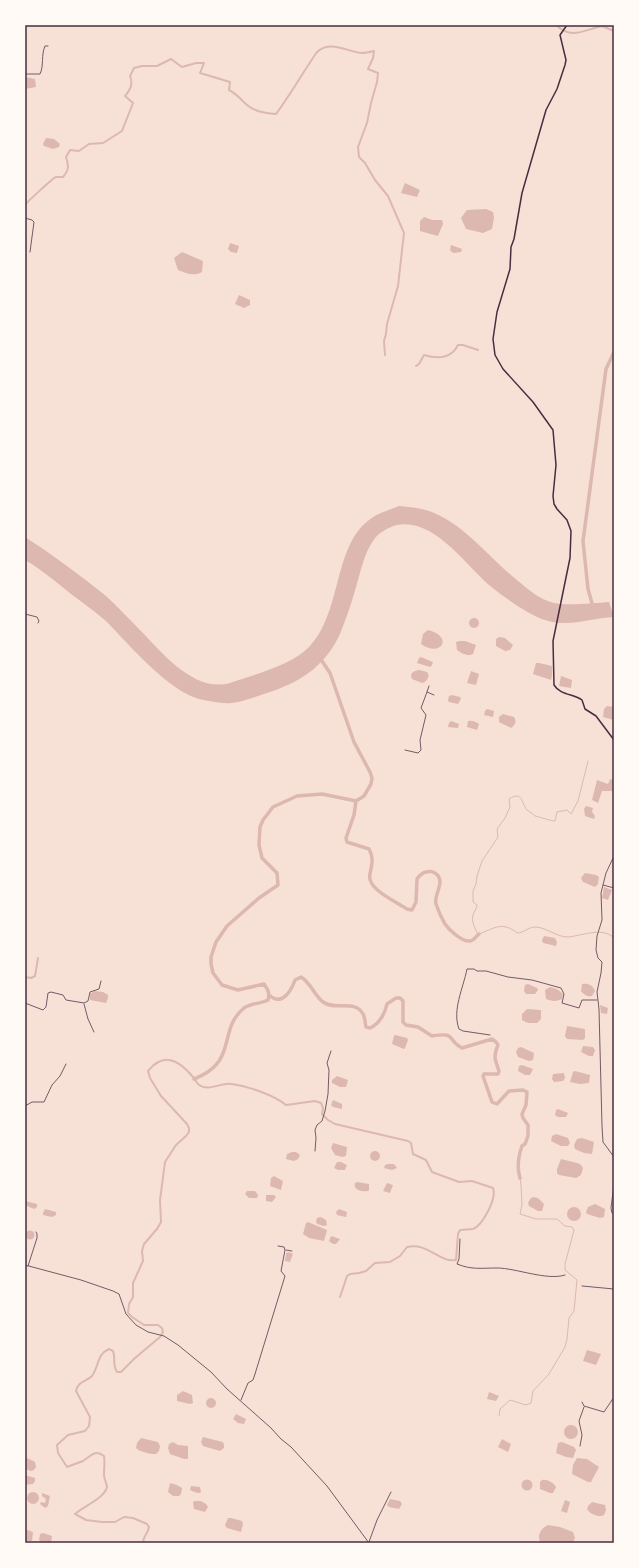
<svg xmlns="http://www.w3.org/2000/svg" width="639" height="1568" font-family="'Roboto Condensed',sans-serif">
	<rect width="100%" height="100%" fill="#f7e1d7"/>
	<path fill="#dcb8b0" d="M25,77L35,79L36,87L25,89Z
		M46,138L54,139L60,144L59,147L53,149L44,146L43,144Z
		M405,183L420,190L417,197L401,193Z
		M486,209L493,212L494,218L492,229L483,233L466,229L461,218L467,210Z
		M424,217L432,220H442L443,224L438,236L420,231V221Z
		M230,243L239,246L237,253L231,252L228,249Z
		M451,245L462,249L461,252L453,253L450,250Z
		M182,252L203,261L202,272C194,277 186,273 178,270L174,258Z
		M239,295L250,300V305L244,308L235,304Z
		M399,506C410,507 420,508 429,511C464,523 490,559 518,581C529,590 539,599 554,603C568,606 594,603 609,602L614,617C590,618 569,628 545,620C529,615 502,596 489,585C465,564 431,514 393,526C387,529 380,532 375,538C363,554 360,575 354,594C350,608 345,621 340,634C326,664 304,680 273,691C260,695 246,701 232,703C222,704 209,701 199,699C169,691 129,645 107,622C96,612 83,603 71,594C56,582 42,570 25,560V537C53,555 80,575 106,596C118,607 131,621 142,632C163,654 195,693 230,683C253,675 292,665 309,647C342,613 333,547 369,520C378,513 389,510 399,506Z
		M469 623a5 5 0 1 1 10 0a5 5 0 1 1-10 0Z
		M428,630C455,637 440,658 421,644L423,634Z
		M499,637L505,638L513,645L510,650L505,651L496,646V639Z
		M460,641H465L476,645L473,654C468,657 461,653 457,650L456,642Z
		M421,657L433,662L432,665L430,667L417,663L419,658Z
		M536,663H539L552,666V676L551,680L533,674Z
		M419,670L427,672C430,676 428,679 425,682L422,683L412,679C409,673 414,671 419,670Z
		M471,671L479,674L476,685L467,683Z
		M561,676L572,680L571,688L559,686Z
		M452,695L460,697L461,699L458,704L449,702L448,700L449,696Z
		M607,706L614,707V720L603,717L604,709Z
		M487,709L494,711L493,717L484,715L485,711Z
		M503,714L514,717C517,722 515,725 511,728L499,722V717Z
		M451,721L459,724L458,728L448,727L449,723Z
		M468,721C472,720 476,722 479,724L477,730L467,727Z
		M610,779L614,780L613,791H602L598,803L592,800L597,780L608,784Z
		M586,806L593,808L592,812L595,816L594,819L585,816L584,809Z
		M585,873L596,875L599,877L598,884L595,887L583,882L581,878Z
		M604,887L612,890L608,900L602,898Z
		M544,936L555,938L557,942L556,946L543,943L542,940Z
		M528,984L537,988L538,990L535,994H526L524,991L525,985Z
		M582,984C588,983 593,985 595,991L592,996C587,997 584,995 581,991Z
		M550,987L557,989L563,994L562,999C556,1002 551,1001 546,999L545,990Z
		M94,991L103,992L108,995V998L106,1003L90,1000V994Z
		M600,1005L608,1008L607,1014L601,1013Z
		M527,1009L541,1010V1019L537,1023H528L522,1020V1014Z
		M567,1026L585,1029V1038L583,1040L567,1039L565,1036Z
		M395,1035L407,1038L408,1040L405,1048L404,1049L392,1044L394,1036Z
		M583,1046L593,1047L595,1050L593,1056H589L581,1052Z
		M521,1047L534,1053L533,1060L529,1061L518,1057L516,1052L518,1048Z
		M522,1065L533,1069L530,1075H525L518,1071L519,1066Z
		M575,1071L590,1075L589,1083L580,1084L570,1082L573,1072Z
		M564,1073L565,1078L563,1081L554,1082L552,1079L553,1074Z
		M337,1076L348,1080L346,1087H340L332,1083V1080Z
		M333,1100L342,1104V1109L333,1107L331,1105Z
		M558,1109L568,1113L566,1117H558L555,1115L556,1110Z
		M556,1134L568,1138L570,1143L568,1146H561L551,1141L552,1136Z
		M582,1138L594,1142L592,1154L584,1153L575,1149L574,1145L577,1139Z
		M333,1143L347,1147L346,1156L342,1157L335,1155L331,1148Z
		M370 1156a5 5 0 1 1 10 0a5 5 0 1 1-10 0Z
		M292,1152H296L300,1155L298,1159L294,1161L286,1159L287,1154Z
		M561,1159L577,1163L580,1164L583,1168L581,1175L576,1178L559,1175L557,1173V1169Z
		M337,1162H341L347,1165L345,1170H338L334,1168Z
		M388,1164H394L397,1168L392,1170L384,1168L385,1165Z
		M274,1176L283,1181L281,1190L270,1186L271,1178Z
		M357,1182L369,1184V1190L368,1191C362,1192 353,1190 355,1183Z
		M387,1183L393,1185L390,1193L383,1191Z
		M247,1191H255L258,1195L257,1198H249L245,1194Z
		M266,1195H274L276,1197L272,1202L266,1201Z
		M533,1197L538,1198L544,1204L542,1211H538L529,1206L528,1203L530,1199Z
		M25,1201L37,1204V1207L34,1209L25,1205Z
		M595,1204L605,1209L604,1217L600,1218L587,1214L586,1212L588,1207Z
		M567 1214a7 7 0 1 1 14 0a7 7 0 1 1-14 0Z
		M45,1209L56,1212V1215L52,1217L43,1215V1213Z
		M339,1209L347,1212L346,1217L337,1215L336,1212Z
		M321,1217L326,1220L327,1225L324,1226L317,1224L316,1221L317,1218Z
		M308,1222L327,1230L324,1241L309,1238L303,1234L306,1223Z
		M25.5 1235a4.5 4.5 0 1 1 9 0a4.5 4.5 0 1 1-9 0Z
		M331,1236L340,1239L336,1244H333L329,1241Z
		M289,1252L293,1254L290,1262L285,1261L286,1253Z
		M587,1350L601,1354L596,1365L583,1361Z
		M183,1391L192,1395L193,1403L190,1404L177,1401V1395Z
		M489,1392L499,1396L496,1401L487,1399Z
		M206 1403a5 5 0 1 1 10 0a5 5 0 1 1-10 0Z
		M236,1414L246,1419L244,1424L238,1423L233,1419Z
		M564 1432a7 7 0 1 1 14 0a7 7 0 1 1-14 0Z
		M203,1437L223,1442L224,1445V1448L220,1451L203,1446L201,1442Z
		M141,1438L158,1442L160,1446L159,1451L156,1454C150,1454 140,1452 136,1448L137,1443Z
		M502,1439L511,1444L508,1452L498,1447Z
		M173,1442L178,1445L188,1446V1459H184L170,1454L168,1448L169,1444Z
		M558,1443L562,1442L574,1447L576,1450L573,1458L566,1457L556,1453Z
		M25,1457L35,1462L36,1467L34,1470L31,1471L25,1469Z
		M577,1458L587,1459L599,1467L591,1482H588L572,1474L573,1465Z
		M25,1475L35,1478V1481L33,1484L25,1485Z
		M521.5 1485a5.5 5.5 0 1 1 11 0a5.5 5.5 0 1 1-11 0Z
		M542,1480C547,1479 554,1483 556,1487L553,1493H550L540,1489V1482Z
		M170,1483L177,1485L182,1488L181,1494L179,1496H173L168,1492Z
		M191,1486L200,1487L201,1492L200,1493C196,1493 194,1492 190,1490Z
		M27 1498a6 6 0 1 1 12 0a6 6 0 1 1-12 0Z
		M42,1493L50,1496L48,1506L45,1508L40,1504L41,1502L45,1503L46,1499L42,1496Z
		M390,1499L400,1501L402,1504L399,1509L389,1507L387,1505Z
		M565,1500L570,1502L567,1513L561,1511Z
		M195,1501H201L206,1504L208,1507L205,1512L194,1509L193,1502Z
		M592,1502L605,1505L606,1510L604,1515C599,1518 590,1514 587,1509L588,1506Z
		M228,1518H231L242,1521L243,1524L241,1532L227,1528L225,1525Z
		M548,1525L560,1527L573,1532L575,1538L573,1543L540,1542C537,1535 541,1528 548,1525Z
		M25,1529L33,1532L32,1541H25Z
		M43,1533L52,1536L51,1543H43L39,1540L40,1534Z"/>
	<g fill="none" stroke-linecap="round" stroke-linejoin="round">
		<path stroke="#dcb8b0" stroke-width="1" d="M478,934C475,929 471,921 473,915C474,911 477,909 477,905L473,902V891L476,884L477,876L482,861L498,837L497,829L505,818L510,807L509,799C523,790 521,803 527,810C530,812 532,813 535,816C540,817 551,821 555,821L557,812L567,810L571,814L578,801L588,761
			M479,934C495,928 502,921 517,933C524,933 528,927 535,927C546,927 556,937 568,937C581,936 603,926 614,938
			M499,1416L500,1409L510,1400L526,1405L531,1403L533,1391L549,1374L565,1347L567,1339L569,1318L574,1311L577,1280L565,1270V1264L574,1230L572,1227L565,1226L557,1219H536L520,1214L522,1205L521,1185L520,1178"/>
		<path stroke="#dcb8b0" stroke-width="2" d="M556,25C572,40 584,30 602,26L614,31
			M56,177H63C69,170 69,166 66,157L70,150L79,151L89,144L103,143L122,131L133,103L125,96C131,89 133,84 130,76L134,68L142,66H157L171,59L182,67L196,63H204L200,73L230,82L229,90C237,94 241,100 247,105C255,112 266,113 276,114C291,94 303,72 317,52C330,40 346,51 361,53C365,53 370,52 374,51L373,58L368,69L378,73L377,82L371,103L367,123L358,147L359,157L365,163L375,180L388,196L404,233L398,286L387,324L386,334L384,341L385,355
			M25,179V181
			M25,205C28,201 53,178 56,177
			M416,366L419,364L424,355C438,359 451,359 458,345H463L478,350
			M25,977L31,978L35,976L38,958
			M143,1543C143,1536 148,1534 149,1527L147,1524L133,1518L124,1517L115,1522H102L86,1520L75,1514C82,1507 105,1498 107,1487C107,1484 104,1479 104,1475C104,1468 105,1462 104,1456C95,1449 91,1456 83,1461C78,1463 72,1465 67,1467L58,1453L57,1445L68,1435L85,1431L89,1426L90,1417L76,1391C78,1381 86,1382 92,1376C99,1366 97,1354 109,1349L113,1351C116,1358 112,1365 117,1372H121L135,1358L160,1337L163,1332L162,1328L158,1325H144L132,1317L128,1313L129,1304L133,1297V1283L143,1261L142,1251L144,1244L157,1229L161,1222L160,1200L165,1162L176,1145L186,1136L189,1132V1128L187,1124L161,1096L150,1078L148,1071C153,1065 161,1059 169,1060C178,1061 188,1071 193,1077C195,1080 197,1083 199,1085C209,1092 221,1082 232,1084C247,1086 274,1095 286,1105L315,1101L321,1103L323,1108L322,1114L328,1120L335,1124L408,1141L411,1143L413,1154L426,1160L432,1172L459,1182L472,1181L493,1188C497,1198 483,1225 473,1229L460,1230L458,1234L456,1260C439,1263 428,1242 407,1247L400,1256L390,1262L375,1263L366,1271L359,1273L350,1274L347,1276L340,1297"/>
		<path stroke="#dcb8b0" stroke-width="3.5" d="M593,607L588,589L583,541L606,369L614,352
			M356,801L354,815L346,838L347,842L369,849C374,858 372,864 370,874C366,889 397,902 407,909L412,910L416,902L417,879C419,876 422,873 426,872C430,871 432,871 435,873C447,881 433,895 436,904C438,910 442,919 445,924C449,930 462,942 470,941C474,941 476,936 479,934
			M269,995C282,1007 291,991 295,980L301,977C311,983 314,995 323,1002C335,1011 355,999 363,1014C365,1017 365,1023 366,1027L370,1028C379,1024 385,1014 387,1004L396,998H400L403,1001V1022L406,1025L418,1027L432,1036C458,1032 445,1039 462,1048L492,1039L496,1042L498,1045C493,1057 495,1059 499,1071L498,1074H484L483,1076L492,1102L497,1104L509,1091L523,1090L527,1092L526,1105L522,1114L523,1118L528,1125V1136L525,1144L522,1146C518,1157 517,1168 520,1178
			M194,1079C239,1062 217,1030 244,1008C251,1003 260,1004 268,1000C270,993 268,990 264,984L238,990L222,985L213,973L211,964V957L216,942L227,926L259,898L278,885L277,873L262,858L259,845L260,827L263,820L273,807L297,796L322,794L356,801L364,796L371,784L372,778L370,772L354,742L330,673L320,658"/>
		<path stroke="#755966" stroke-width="1" d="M25,74H40C44,66 41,55 45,46H48
			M25,218L32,220L34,222L30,252
			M25,614L37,617L39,621L38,623
			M429,686L427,692L434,695
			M405,750L418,753L421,750L420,740L426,715L421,708L427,692
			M614,856L606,873L601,893L602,920L597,936L596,950L598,958L602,962L601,973L597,992L599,1009L602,1126L603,1142L614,1157
			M603,885L614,888
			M25,1003L43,1010L46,1007L48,993L51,992L63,995L66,1000L84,1003L88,1001L90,992L99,989L101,981
			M84,1004L88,1019L94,1032
			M490,1035L463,1031L459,1029C452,1010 463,989 467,969H474L477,971H486L508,977L532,980L561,988L564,994L562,1003L579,1008L582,1000H597
			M25,1106L32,1102H44L52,1085L60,1076L66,1064
			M315,1151L316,1138L315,1130L317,1125L322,1121L325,1111L328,1094L329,1070L327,1063L331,1051
			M614,1184L611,1208L612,1213L614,1214
			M460,1239L459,1259L457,1264C472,1270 481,1268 497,1268C516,1268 547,1281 565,1275
			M286,1250L292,1251
			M25,1265L81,1280L113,1291L119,1294L126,1314L136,1325L148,1332L164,1336L178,1345L211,1372L227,1389L271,1428L281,1439L291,1447L327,1486L369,1543
			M28,1266L37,1238V1234L36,1232
			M582,1286L614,1289
			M241,1400L248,1383L253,1380L255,1374L285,1276L281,1271L285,1250L284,1247L278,1246
			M582,1402L584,1406L604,1412L614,1397
			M580,1446L582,1435L579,1421L584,1407
			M369,1542L377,1520L391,1492"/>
		<path stroke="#4a2c40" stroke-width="1.5" d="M567,25L560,35L566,60L565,65L557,89L546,110L522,193L514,239L511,247L510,269L497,312L493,339L495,355L503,369L533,402L553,430L556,465L553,496L554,504L557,509L567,520L571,531L570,558L553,641L554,685C560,695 574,694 582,700L585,709L596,716L614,740"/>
	</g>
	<rect width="639" height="1568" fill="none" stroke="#fffaf5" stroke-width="52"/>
	<rect x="26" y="26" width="587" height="1516" fill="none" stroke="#4a2c40" stroke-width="1.5"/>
</svg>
